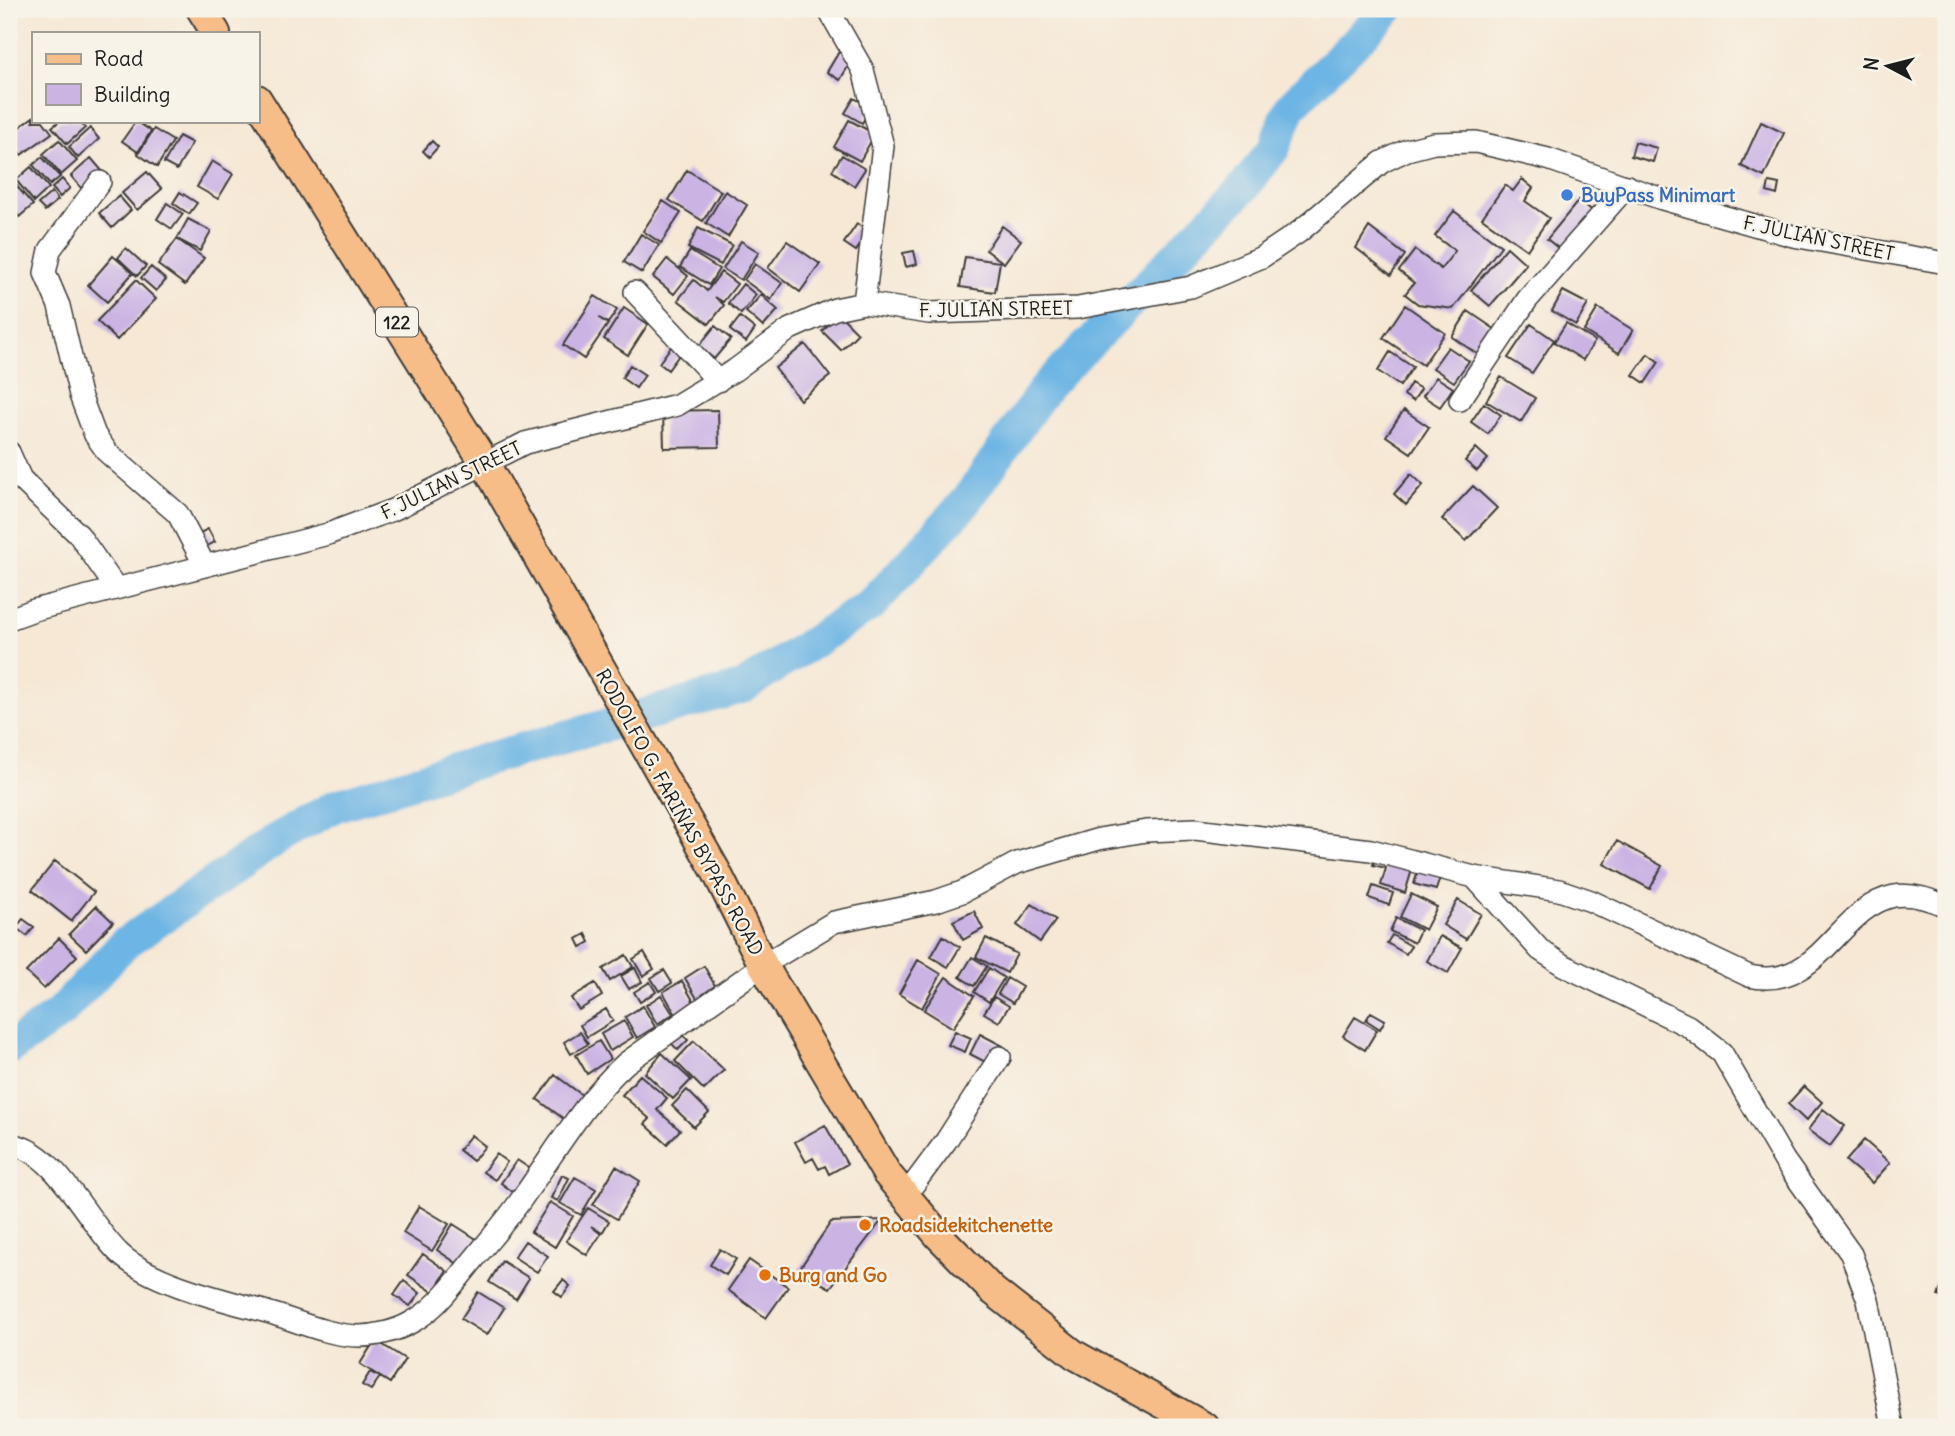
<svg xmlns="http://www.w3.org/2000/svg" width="1955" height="1436" font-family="Delius,sans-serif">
	<rect width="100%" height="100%" fill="#f7f3e8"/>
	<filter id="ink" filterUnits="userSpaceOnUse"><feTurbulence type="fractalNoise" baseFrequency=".0143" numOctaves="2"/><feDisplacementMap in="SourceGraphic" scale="14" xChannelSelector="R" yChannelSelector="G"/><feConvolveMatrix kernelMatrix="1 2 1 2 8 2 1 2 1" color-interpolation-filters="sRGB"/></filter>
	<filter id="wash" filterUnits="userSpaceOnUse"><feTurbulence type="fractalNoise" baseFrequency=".00686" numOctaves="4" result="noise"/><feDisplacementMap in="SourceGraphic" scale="28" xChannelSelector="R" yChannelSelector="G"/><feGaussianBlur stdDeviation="1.57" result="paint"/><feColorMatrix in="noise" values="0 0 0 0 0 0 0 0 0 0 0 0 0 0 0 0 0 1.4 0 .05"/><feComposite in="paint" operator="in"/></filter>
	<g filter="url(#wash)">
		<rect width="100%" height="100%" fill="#f6e8d5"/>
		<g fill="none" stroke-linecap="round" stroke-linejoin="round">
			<path stroke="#6db5e4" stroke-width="33" d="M9,1049L60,1013L124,944L277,839L335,806L490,758L743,687L872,604L965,503L1046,387L1245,186L1274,148L1291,106L1388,9"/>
		</g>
		<g id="blocks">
			<path fill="#cbb4e4" d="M840,50L853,58L840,80L827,72Z
				M854,98L871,108L862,123L845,113Z
				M33,117V121H43L52,133L21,155L9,135Z
				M849,120L875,134L860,161L834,147Z
				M60,121H79L85,128L67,144L52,127Z
				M136,121L151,131L138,152L122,141Z
				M1761,122L1784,133L1764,177L1741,166Z
				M90,128L99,139L78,158L69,147Z
				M154,129L173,141L157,167L138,154Z
				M179,136L192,143L177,170L164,163Z
				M59,140L77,161L61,175L43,154Z
				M432,141L438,147L429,157L423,151Z
				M1635,142L1657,148L1653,162L1631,156Z
				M842,155L865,169L854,186L832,171Z
				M42,157L60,177L50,185L33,165Z
				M91,158L103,172L83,190L71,176Z
				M212,161L233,174L218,199L197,187Z
				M31,167L49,188L34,202L16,180Z
				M687,170L721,191L703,221L669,200Z
				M147,172L162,189L137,210L122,193Z
				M62,179L70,188L60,197L52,188Z
				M1522,179L1533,188L1525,201L1549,218L1527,250L1482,218L1505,185L1513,191Z
				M1769,182L1779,184L1777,195L1767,192Z
				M14,183L33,205L19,217L9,204V188Z
				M725,191L747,205L728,237L706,223Z
				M52,192L58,200L45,211L38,204Z
				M180,192L197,203L189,214L173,203Z
				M119,196L131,210L112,228L99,213Z
				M1579,200L1595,213L1563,252L1547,239Z
				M663,201L681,213L661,243L643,231Z
				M167,203L183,214L172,229L157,219Z
				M1454,211L1501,246L1453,309L1418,304L1405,294L1414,283L1399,271L1415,250L1441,269L1455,251L1435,236Z
				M188,219L211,231L200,251L177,239Z
				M857,224L869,232L856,251L844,243Z
				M1002,226L1021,240L1004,263L986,250Z
				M1369,227L1405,255L1391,275L1356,248Z
				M698,228L732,245L721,265L688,248Z
				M641,234L659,245L642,273L624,262Z
				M177,239L204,258L185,285L158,265Z
				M741,241L759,252L741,280L723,269Z
				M787,241L820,264L800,292L768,268Z
				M1507,247L1526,264L1490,306L1471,290Z
				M126,248L146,266L137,276L118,258Z
				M690,251L719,269L709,285L680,267Z
				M914,251L917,264L906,267L903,253Z
				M113,256L133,273L107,302L88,285Z
				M965,257L1000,262L995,292L960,287Z
				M667,259L688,276L674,294L653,277Z
				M755,264L782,283L771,300L744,280Z
				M151,267L166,280L156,291L141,278Z
				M721,272L737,284L723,302L715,297L724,305L709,324L678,300L694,280L707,291Z
				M136,280L156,299L117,340L97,321Z
				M743,284L756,295L741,314L728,303Z
				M1563,291L1588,304L1576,325L1552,311Z
				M761,295L778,310L763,327L746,312Z
				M595,296L617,310L608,323L599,318L608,324L584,359L563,345Z
				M1405,305L1445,333L1423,365L1383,338Z
				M624,308L648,324L628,355L604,339Z
				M1598,308L1633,330L1619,353L1584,331Z
				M1468,311L1496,330L1479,355L1452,337Z
				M839,314L858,333L841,350L822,331Z
				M740,317L755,329L746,342L730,330Z
				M1566,323L1595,341L1583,360L1554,342Z
				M1531,324L1554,340L1532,373L1508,358Z
				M715,326L731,339L714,359L699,346Z
				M673,344L682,351L668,370L659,363Z
				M805,344L830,376L800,400L775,368Z
				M1448,347L1469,361L1454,382L1433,368Z
				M1390,352L1413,367L1400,386L1378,371Z
				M1648,354L1659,362L1645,383L1633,375Z
				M630,365L645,375L636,388L622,378Z
				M1436,377L1453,388L1440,407L1423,396Z
				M1501,377L1535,398L1521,422L1486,401Z
				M1411,383L1421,389L1413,401L1404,395Z
				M1484,403L1501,415L1488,434L1471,422Z
				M718,410L719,447L664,448L663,411Z
				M1404,410L1429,427L1411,453L1386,436Z
				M1476,448L1488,459L1477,471L1465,461Z
				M1411,474L1423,485L1406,505L1394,494Z
				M1473,486L1497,508L1466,541L1442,519Z
				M208,529L215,542L205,547L198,534Z
				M1617,841L1662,866L1650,889L1604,864Z
				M1377,853L1414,863L1405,893L1381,885L1386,868L1373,865Z
				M55,861L94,892L71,921L32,890Z
				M1420,864L1442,871L1436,890L1414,884Z
				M1373,886L1393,893L1389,905L1369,898Z
				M1411,894L1437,907L1425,930L1400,917Z
				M1458,900L1481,914L1466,939L1443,925Z
				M1032,904L1056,920L1040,942L1017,925Z
				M96,906L113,922L86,950L69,934Z
				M974,911L983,929L963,940L953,921Z
				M1396,918L1420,930L1414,943L1390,931Z
				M23,919L34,927L27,936L16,928Z
				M586,934L590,942L581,947L577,939Z
				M1392,935L1411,946L1406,954L1387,943Z
				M943,936L960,947L948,967L931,957Z
				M1440,936L1462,948L1448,973L1427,961Z
				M59,938L77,956L44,989L26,972Z
				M986,938L1017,954L1007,973L976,957Z
				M644,952L654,969L643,976L633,959Z
				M626,955L633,967L610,981L603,969Z
				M972,957L987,966L974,986L960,977Z
				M918,960L941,974L922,1008L899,994Z
				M704,966L718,991L699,1002L685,978Z
				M635,968L642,982L629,989L621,976Z
				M989,968L1004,978L989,1002L974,992Z
				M664,970L672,983L659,991L651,978Z
				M946,977L974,996L953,1028L924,1010Z
				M1007,978L1022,987L1013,1003L998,994Z
				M682,981L695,1004L676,1015L663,992Z
				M650,982L656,992L640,1002L634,992Z
				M595,983L602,996L579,1010L571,998Z
				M661,995L673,1014L657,1024L646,1005Z
				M994,997L1009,1006L999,1022L984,1013Z
				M643,1006L655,1027L637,1038L625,1017Z
				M606,1009L613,1021L587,1037L580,1025Z
				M1371,1012L1385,1020L1380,1029L1366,1020Z
				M1355,1017L1377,1030L1365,1050L1343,1036Z
				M624,1021L633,1037L610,1051L601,1034Z
				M955,1031L971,1038L965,1052L948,1045Z
				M580,1032L588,1044L571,1054L564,1042Z
				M679,1032L688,1040L678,1050L670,1042Z
				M980,1034L1003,1046L993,1066L970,1054Z
				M599,1041L610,1059L587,1074L576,1055Z
				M694,1041L724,1070L704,1090L675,1061Z
				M662,1053L691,1080L673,1099L645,1073Z
				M555,1075L582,1095L564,1119L537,1099Z
				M640,1075L667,1098L657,1110L680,1130L667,1144L645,1124L650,1119L622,1095Z
				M1804,1086L1822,1102L1806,1121L1788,1104Z
				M687,1090L709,1112L694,1127L672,1106Z
				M1823,1109L1845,1126L1830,1146L1808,1130Z
				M825,1125L847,1164L829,1174L825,1166L819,1169L813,1158L806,1162L795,1142Z
				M471,1135L485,1146L473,1161L459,1150Z
				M1864,1140L1890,1163L1872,1183L1846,1161Z
				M496,1154L507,1162L495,1180L483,1172Z
				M517,1160L538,1174L521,1198L501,1183Z
				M616,1166L640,1181L617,1219L593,1205Z
				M562,1175L569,1178L558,1201L551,1198Z
				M575,1177L596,1189L581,1215L560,1203Z
				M550,1202L573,1216L555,1247L531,1232Z
				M419,1206L449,1224L432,1251L403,1233Z
				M588,1208L609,1221L602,1233L591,1226L601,1234L587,1255L566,1241Z
				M882,1220L830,1288L798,1271L831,1222Z
				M453,1224L481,1242L464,1268L437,1250Z
				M525,1241L548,1256L537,1272L514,1257Z
				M720,1249L736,1259L726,1275L710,1265Z
				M423,1254L447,1271L433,1292L408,1275Z
				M749,1260L788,1287L766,1318L728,1290Z
				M502,1261L529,1278L516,1299L489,1282Z
				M1946,1275V1299L1938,1296Z
				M563,1280L570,1286L562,1297L554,1291Z
				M404,1281L420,1293L410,1306L394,1295Z
				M478,1292L504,1308L487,1335L461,1319Z
				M375,1340L405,1359L390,1383L360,1364Z
				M370,1372L380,1377L371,1390L362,1385Z"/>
		</g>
	</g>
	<g filter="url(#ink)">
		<use href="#blocks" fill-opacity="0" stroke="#3d3b38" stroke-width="2"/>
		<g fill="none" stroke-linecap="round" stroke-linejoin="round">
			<defs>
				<path id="minor" d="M828,9L863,70L883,146L864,303
					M100,182L50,250L45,273L59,306L80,395L95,435L108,453L178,514L205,566
					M635,292L718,381
					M1460,400L1527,300L1627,186
					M9,452L21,479L79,535L116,588
					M9,619L34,610L328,534L395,509L525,443L677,405L735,370L790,329L835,309L864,303L929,313L1078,308L1191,287L1262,257L1299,232L1382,162L1407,150L1434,143L1476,142L1548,159L1662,199L1793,236L1946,263
					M1474,877L1540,950L1563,965L1688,1026L1722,1053L1784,1160L1851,1254L1868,1300L1893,1427
					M9,1145C53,1145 90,1227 120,1254C153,1284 224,1300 267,1312C295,1320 329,1336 359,1336C376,1336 396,1331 410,1323C437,1309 455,1282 474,1259C490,1239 508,1219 523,1197C556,1151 584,1101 626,1063L763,965L834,922L936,901L962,892L1017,863L1099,839L1146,831L1195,829L1371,850L1474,877L1559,890L1591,901L1749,976C1820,992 1837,908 1894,896C1911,893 1930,899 1946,906
					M905,1196L946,1141L1000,1057"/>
				<path id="major" d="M201,9L216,33
					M257,99L484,462L716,871L763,965L887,1174L939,1236L992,1290L1075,1355L1205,1427"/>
			</defs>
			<use href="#minor" stroke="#3d3b38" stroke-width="24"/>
			<use href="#major" stroke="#3d3b38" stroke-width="32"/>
			<use href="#minor" stroke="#fff" stroke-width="21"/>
			<use href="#major" stroke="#f7bd88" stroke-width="28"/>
		</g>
	</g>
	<circle fill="#3f7fe0" stroke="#f7f3e8" stroke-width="2.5" cx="1567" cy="195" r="7"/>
	<g fill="#e8710a" stroke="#f7f3e8" stroke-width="2.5">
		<circle cx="865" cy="1225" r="7"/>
		<circle cx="765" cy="1275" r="7"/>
	</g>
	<g text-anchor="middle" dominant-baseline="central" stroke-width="5" stroke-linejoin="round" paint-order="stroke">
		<rect fill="#f7f3e8" stroke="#5e5c59" stroke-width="2" x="376" y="307.5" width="42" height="29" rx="5"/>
		<g font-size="18" font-weight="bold" fill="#1c1c1c">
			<text x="397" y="322">122</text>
		</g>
		<g font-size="19" font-weight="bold" fill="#366cbe" stroke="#f7f3e8" text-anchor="start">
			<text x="1581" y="195">BuyPass Minimart</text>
		</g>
		<g font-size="19" fill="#1c1c1c" stroke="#f7f3e8">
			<text transform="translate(1819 238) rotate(12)">F. JULIAN STREET</text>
			<text transform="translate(996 309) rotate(-1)">F. JULIAN STREET</text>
			<text transform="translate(451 480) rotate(-26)">F. JULIAN STREET</text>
			<text transform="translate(680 812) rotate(61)">RODOLFO G. FARIÑAS BYPASS ROAD</text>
		</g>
		<g font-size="19" font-weight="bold" fill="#c56008" stroke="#f7f3e8" text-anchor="start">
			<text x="879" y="1225">Roadsidekitchenette</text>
			<text x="779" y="1275">Burg and Go</text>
		</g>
	</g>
	<rect width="1955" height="1436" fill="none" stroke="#f7f3e8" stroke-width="35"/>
	<rect x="32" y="32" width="228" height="91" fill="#f7f3e8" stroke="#9f9d96" stroke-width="2"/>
	<rect x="46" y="54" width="35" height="10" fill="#f7bd88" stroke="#9f9d96" stroke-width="2"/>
	<text x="94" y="66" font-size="21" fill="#1c1c1c">Road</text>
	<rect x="46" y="84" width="35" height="21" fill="#cbb4e4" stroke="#9f9d96" stroke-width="2"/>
	<text x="94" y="102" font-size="21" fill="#1c1c1c">Building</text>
	<g transform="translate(1888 66) rotate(277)" stroke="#f7f3e8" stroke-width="5" paint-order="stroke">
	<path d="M0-5L12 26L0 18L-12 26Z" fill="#1c1c1c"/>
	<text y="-10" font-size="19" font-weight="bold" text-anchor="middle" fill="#1c1c1c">N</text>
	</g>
</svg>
